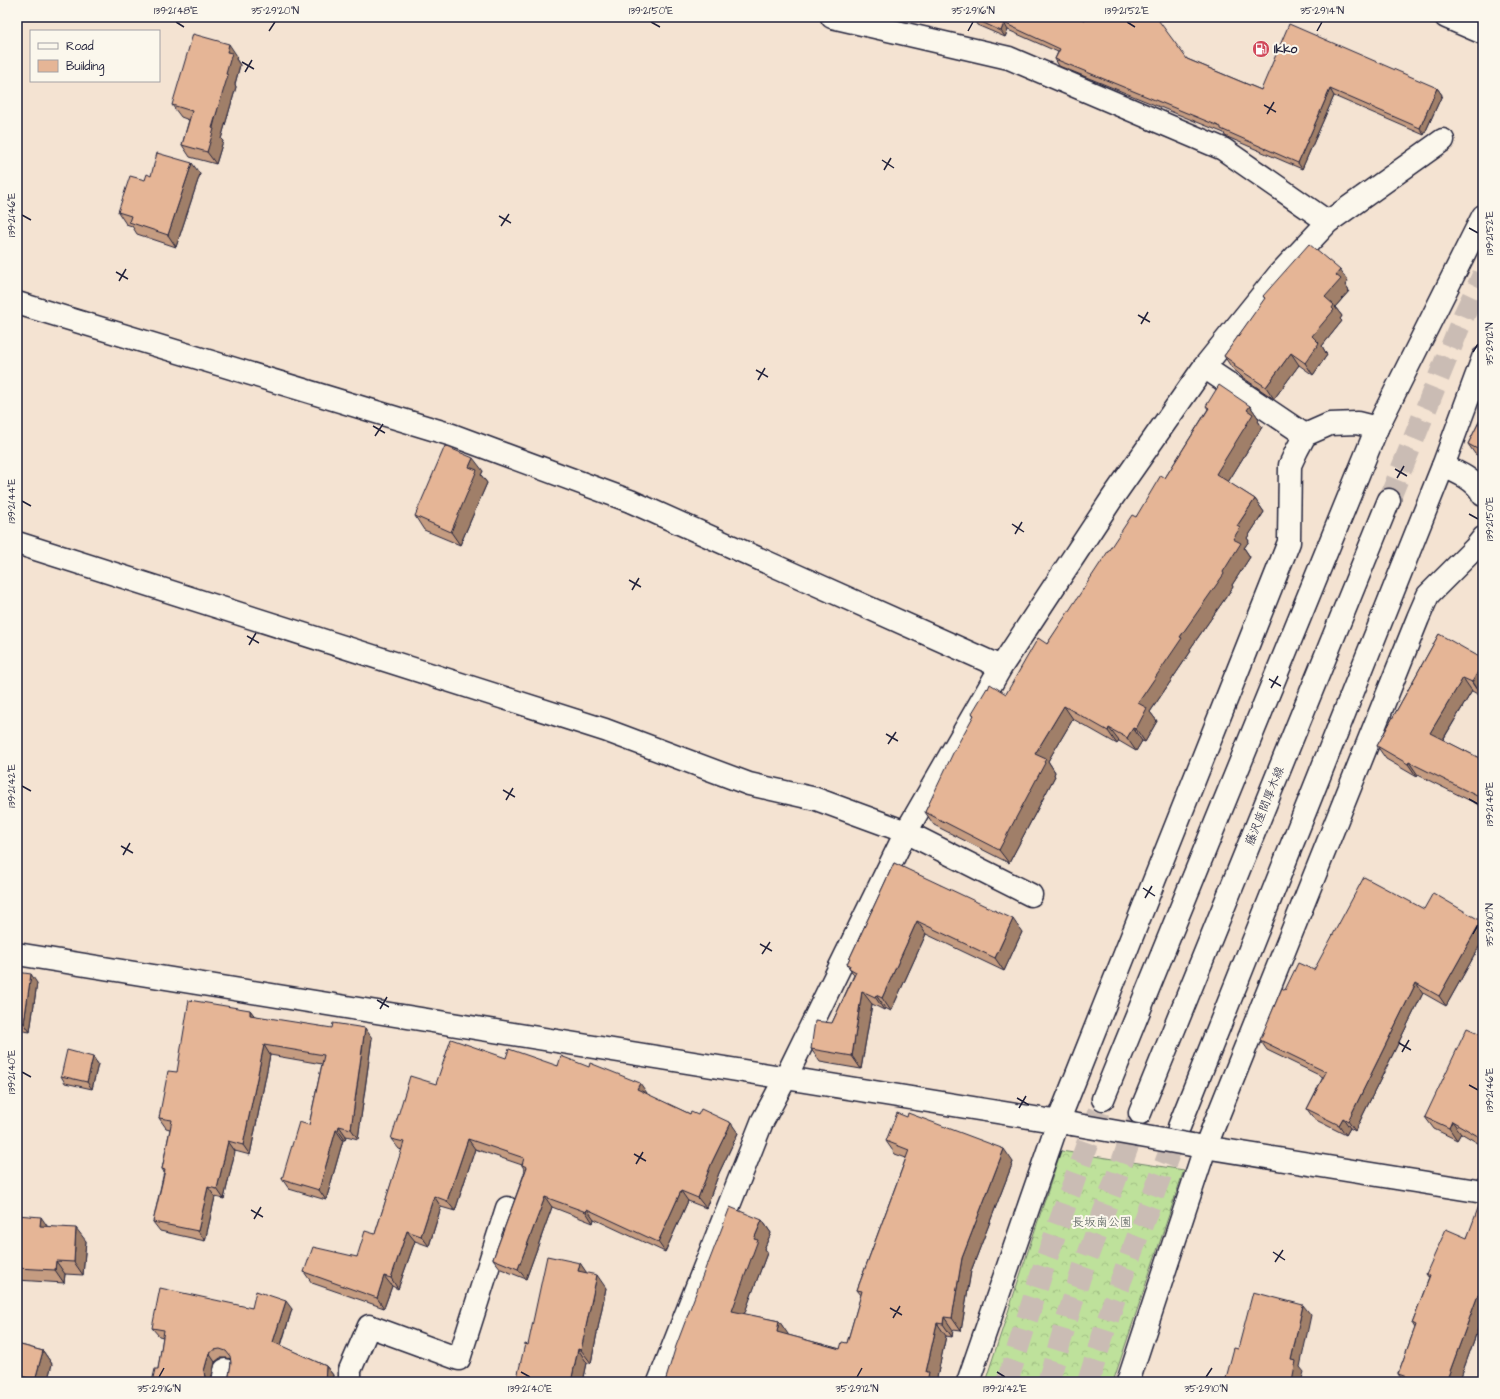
<svg xmlns="http://www.w3.org/2000/svg" width="1500" height="1399" font-family="'Architects Daughter','Klee One',sans-serif">
	<defs>
		<pattern id="forest-crowns" width="20" height="18" patternUnits="userSpaceOnUse"><rect width="20" height="18" fill="#bee19b"/><path d="M2 6a3 3 0 1 1 6 0M12 15a3 3 0 1 1 6 0" fill="none" stroke="#a3c186"/></pattern>
	</defs>
	<rect width="100%" height="100%" fill="#f4e3d2"/>
	<filter id="ink" filterUnits="userSpaceOnUse"><feTurbulence type="fractalNoise" baseFrequency=".025" numOctaves="2"/><feDisplacementMap in="SourceGraphic" scale="8" xChannelSelector="R" yChannelSelector="G"/><feConvolveMatrix kernelMatrix="1 2 1 2 8 2 1 2 1" color-interpolation-filters="sRGB"/></filter>
	<g filter="url(#ink)">
		<path fill="url(#forest-crowns)" stroke="#70826b" d="M1061,1151L1184,1170L1113,1382H985Z"/>
		<g fill="none" stroke-linecap="round" stroke-linejoin="round">
			<path stroke="#cabcb4" stroke-width="22" stroke-dasharray="22 11" stroke-linecap="butt" d="M1389,500L1464,315L1483,275
				M1007,1382L1045,1263L1103,1099
				M1048,1382L1080,1277L1140,1113
				M1088,1382L1117,1291L1179,1127"/>
			<defs>
				<path id="minor" d="M1328,222L1443,140
					M17,303L452,435L630,501L1001,667
					M1204,367L1305,435
					M1443,466C1457,472 1476,480 1483,495
					M17,543L605,730L749,784L816,799L906,832L1031,895
					M17,954L1072,1124
					M1192,1145L1483,1192
					M223,1382L225,1370
					M350,1382V1370L369,1326L459,1359L507,1208
					M659,1382L762,1122L786,1077L906,832L1001,667L1113,497L1204,367L1279,274L1328,222L1223,149L1009,58L832,17
					M968,1382L1058,1122L1289,542L1290,465L1297,450L1305,435L1330,424L1357,423L1377,428
					M1128,1382L1205,1148L1418,618L1428,595L1475,548L1483,538"/>
				<path id="major" d="M1103,1099L1377,428L1483,216
					M1140,1113L1389,500
					M1179,1127L1443,466L1483,358"/>
				<path id="highway" d="M1446,17L1483,33"/>
			</defs>
			<use href="#minor" stroke="#22223b" stroke-width="25"/>
			<use href="#major" stroke="#22223b" stroke-width="25"/>
			<use href="#highway" stroke="#22223b" stroke-width="25"/>
			<use href="#minor" stroke="#fbf7ec" stroke-width="22"/>
			<use href="#major" stroke="#fbf7ec" stroke-width="22"/>
			<use href="#highway" stroke="#fbf7ec" stroke-width="22"/>
			<defs>
				<path id="minor-bridge" d="M1072,1124L1192,1145"/>
			</defs>
			<use href="#minor-bridge" stroke="#22223b" stroke-width="25" stroke-linecap="butt"/>
			<use href="#minor-bridge" stroke="#fbf7ec" stroke-width="22"/>
		</g>
		<path fill="#c59c81" stroke="#22223b" d="M973,18L1085,20L1187,59L1261,90L1437,88L1442,95L1424,135L1334,96L1302,169L1225,136L1224,133L1059,66L1055,59L1058,52L1008,30L1005,37L977,25Z
			M237,56L236,59L240,65L235,84L236,87L221,139L223,141L216,164L190,157L182,145L189,120L181,117L172,105Z
			M200,174L176,247L137,234L132,226L126,224L118,212L145,180L151,176Z
			M1348,281L1345,285L1349,291L1335,307L1342,316L1340,319L1342,321L1322,346L1327,355L1313,375L1299,365L1274,399L1242,377L1238,373L1232,368L1224,356L1265,299L1263,296Z
			M1206,406H1250L1259,419L1258,421L1262,427L1228,482L1255,499L1264,512L1247,538L1249,541L1244,548L1250,557L1232,585L1233,587L1190,649L1191,651L1150,712L1157,721L1145,742L1142,741L1136,751L1119,741L1117,744L1073,719L1048,761L1055,772L1054,775L1055,776L1009,863L934,825L925,812L974,716L972,713L1006,694L1047,644L1136,517L1165,478L1208,409Z
			M1483,414V458L1475,454L1468,444Z
			M483,471L481,475L487,483L460,545L424,530L415,516Z
			M1439,634L1481,696L1472,691L1443,740L1483,760V807L1418,775L1417,777L1386,759L1377,746Z
			M894,863L1022,932L1004,971L926,934L891,1011L885,1008L884,1010L872,1004L861,1069L820,1062L811,1049L832,1023L854,975L847,964Z
			M1424,909L1483,923V940L1446,1006L1423,993L1355,1131L1350,1128L1346,1135L1314,1119L1307,1109L1323,1077L1267,1050L1260,1040L1285,990L1314,970Z
			M17,972L37,983L30,1032L17,1030Z
			M250,1010L254,1016L372,1038L358,1139L346,1136L345,1140H343L326,1200L289,1189L282,1179L309,1125L322,1064L270,1055L250,1155L235,1151L224,1199L215,1197L205,1241L160,1231L153,1222L164,1172L162,1169L170,1129L166,1128L159,1118L177,1072Z
			M1483,1035V1146L1461,1133L1457,1140L1434,1129L1425,1117Z
			M93,1057L98,1064L92,1089L65,1083L61,1076Z
			M506,1058L558,1066L647,1093L646,1094L690,1114L738,1133L719,1173L706,1208L688,1201L665,1252L594,1219L593,1223L552,1207L526,1279L501,1269L493,1259L525,1171L522,1165L475,1149L455,1211L441,1207L429,1246L415,1241L398,1289L392,1286L384,1308L312,1283L304,1272L357,1257L375,1234L402,1150L399,1149L391,1139L436,1084Z
			M886,1141L1013,1162L971,1271L961,1331L953,1330L952,1337L946,1336L936,1382H665L708,1264L762,1220L771,1233L764,1249L767,1253L744,1314L779,1321L788,1335L840,1349L847,1343L861,1295L857,1290L906,1158L895,1154Z
			M1483,1204V1315L1459,1382H1404L1398,1374L1415,1328L1412,1323L1429,1278L1426,1274L1467,1238Z
			M17,1215L86,1241L83,1275L65,1274L64,1283L17,1280Z
			M580,1263L586,1273L606,1288L591,1363H587L583,1382H516L528,1345Z
			M252,1308L292,1309L281,1346L326,1366L333,1375L332,1382H225L227,1381L229,1376L231,1363V1359L227,1358H220L215,1362L211,1380V1382H152L158,1369L163,1337L159,1336L152,1328Z
			M17,1344L43,1351L52,1364L47,1382H17Z"/>
		<path fill="#a07f69" stroke="#22223b" d="M1004,23L1008,30L1005,37L1001,31Z
			M229,44L237,56L236,59L240,65L235,84L236,87L221,139L223,141L216,164L207,152L226,74L227,52Z
			M1437,88L1442,95L1424,135L1420,128Z
			M1330,89L1334,96L1302,169L1298,163Z
			M192,163L200,174L176,247L168,235Z
			M1340,270L1348,281L1345,285L1349,291L1335,307L1342,316L1340,319L1342,321L1322,346L1327,355L1313,375L1305,363L1312,336L1325,297L1336,275Z
			M1291,353L1299,365L1274,399L1266,387Z
			M1250,406L1259,419L1258,421L1262,427L1225,487L1216,474L1247,410Z
			M473,458L483,471L481,475L487,483L460,545L451,532L469,467Z
			M1255,499L1264,512L1247,538L1249,541L1244,548L1250,557L1232,585L1233,587L1190,649L1191,651L1150,712L1157,721L1145,742L1136,729L1138,703L1180,637L1223,572L1237,526Z
			M1483,663V693L1481,696L1472,682Z
			M1463,678L1472,691L1439,746L1430,733Z
			M1064,706L1073,719L1048,761L1055,772L1054,775L1055,776L1009,863L999,850L1035,754Z
			M1109,728L1119,741L1117,744L1108,731Z
			M1133,728L1142,741L1136,751L1127,738Z
			M1409,762L1418,775L1417,777L1408,764Z
			M1013,919L1022,932L1004,971L995,958Z
			M917,921L926,934L891,1011L882,998Z
			M1481,921L1483,923V940L1446,1006L1439,996Z
			M31,974L37,983L30,1032L24,1023Z
			M1416,983L1423,993L1355,1131L1348,1121Z
			M862,991L872,1004L861,1069L852,1056Z
			M876,995L885,1008L884,1010L875,997Z
			M250,1010L257,1019L250,1015Z
			M365,1028L372,1038L358,1139L351,1129Z
			M264,1045L270,1055L250,1155L243,1145Z
			M93,1057L98,1064L92,1089L87,1082Z
			M640,1083L647,1093L644,1100L637,1089Z
			M1343,1118L1350,1128L1346,1135L1339,1125Z
			M1452,1121L1461,1133L1457,1140L1449,1128Z
			M731,1123L738,1133L719,1173L706,1208L698,1198L712,1162Z
			M339,1126L346,1136L345,1140L338,1130Z
			M336,1130L343,1140L326,1200L319,1190Z
			M468,1139L475,1149L455,1211L447,1201Z
			M228,1141L235,1151L224,1199L217,1189Z
			M1004,1149L1013,1162L971,1271L961,1331L952,1318L962,1258Z
			M208,1187L215,1197L205,1241L198,1231Z
			M681,1191L688,1201L665,1252L658,1242Z
			M434,1196L441,1207L429,1246L421,1236Z
			M545,1197L552,1207L526,1279L518,1269Z
			M587,1209L594,1219L593,1223L586,1212Z
			M41,1217L50,1230L40,1226Z
			M762,1220L771,1233L764,1249L767,1253L741,1323L732,1311L754,1239Z
			M76,1228L86,1241L83,1275L74,1262Z
			M407,1231L415,1241L398,1289L391,1278Z
			M56,1261L65,1274L64,1283L55,1270Z
			M580,1263L589,1276L578,1271Z
			M597,1275L606,1288L591,1363L581,1350Z
			M384,1276L392,1286L384,1308L377,1298Z
			M1478,1295L1483,1301V1315L1459,1382H1446Z
			M286,1301L292,1309L279,1351L273,1342Z
			M1303,1305L1311,1315L1300,1367L1304,1372L1301,1382H1292L1291,1360Z
			M944,1317L953,1330L952,1337L943,1324Z
			M779,1321L788,1334L786,1345L777,1332Z
			M937,1323L946,1336L936,1382H927L926,1372Z
			M578,1349L587,1363L583,1382H571Z
			M43,1351L52,1364L47,1382H36L35,1380Z
			M209,1353L215,1362L211,1380V1382H208L205,1378L204,1371Z
			M326,1366L333,1375L332,1382H325Z"/>
		<path fill="#e5b596" stroke="#22223b" d="M973,17H1079L1085,20L1086,17H1156L1187,59L1261,90L1289,24L1437,88L1420,128L1330,89L1298,163L1221,129V127L1055,59L1060,49L1004,23L1001,31L973,18Z
			M193,34L229,44L227,52L232,53L226,74L228,75L212,128L214,129L207,152L182,145L192,111L172,105Z
			M157,153L192,163L168,235L129,222L131,216L118,212L130,176L145,180L147,174L151,176Z
			M1309,244L1340,270L1336,275L1341,279L1325,297L1334,305L1332,308L1334,310L1312,336L1319,343L1305,363L1291,353L1266,387L1234,366L1235,364L1224,356L1265,298L1263,296Z
			M1219,385L1250,406L1247,410L1253,414L1216,474L1255,499L1237,526L1240,528L1233,539L1241,543L1223,572L1224,574L1180,637L1182,638L1138,703L1147,708L1136,729L1133,728L1127,738L1109,728L1108,731L1064,706L1035,754L1046,759L1044,762L1045,763L999,850L925,812L954,751L974,715L972,713L987,688L988,689L990,684L1006,694L1038,638L1047,644L1132,515L1136,517L1161,475L1165,478L1209,408L1206,406Z
			M1483,414V452L1468,444Z
			M445,446L473,458L469,467L477,470L451,532L415,516Z
			M1439,634L1483,659V663L1472,682L1463,678L1430,733L1483,760V799L1409,762L1408,764L1377,746Z
			M894,863L1013,919L995,958L917,921L882,998L876,995L875,997L862,991L852,1056L811,1049L815,1021L832,1023L856,972L849,968L850,965L847,964Z
			M1364,877L1424,909L1433,893L1481,921L1439,996L1416,983L1348,1121L1343,1118L1339,1125L1307,1109L1326,1072L1260,1040L1282,988L1285,990L1298,963L1314,970Z
			M17,972L31,974L24,1023L17,1022Z
			M189,1000L250,1010V1015L332,1028L333,1023L365,1028L351,1129L339,1126L338,1130H336L319,1190L282,1179L299,1122L309,1125L324,1055L264,1045L243,1145L228,1141L217,1189L208,1187L198,1231L153,1222L165,1170L162,1169L172,1120L159,1118L168,1071L177,1072Z
			M1467,1028L1483,1035V1139L1452,1121L1449,1128L1425,1117Z
			M451,1039L506,1058L509,1049L558,1066L561,1056L589,1067L590,1063L640,1083L637,1089L690,1114L691,1112L698,1115L701,1109L731,1123L712,1162L698,1198L681,1191L658,1242L587,1209L586,1212L545,1197L518,1269L493,1259L527,1167L522,1165L524,1158L468,1139L447,1201L434,1196L421,1236L407,1231L391,1278L384,1276L377,1298L304,1272L313,1247L357,1257L365,1231L375,1234L404,1142L391,1139L410,1076L436,1084Z
			M67,1050L93,1057L87,1082L61,1076Z
			M897,1113L907,1117L908,1113L1004,1149L962,1258L952,1318L944,1317L943,1324L937,1323L926,1372H929L927,1382H665L676,1346L707,1264H708L730,1207L762,1220L754,1239L758,1240L732,1311L779,1321L777,1332L840,1349L842,1342L847,1343L862,1291L857,1290L909,1150L886,1141Z
			M1480,1203L1483,1204V1297L1478,1295L1446,1382H1422L1398,1374L1416,1325L1412,1323L1430,1276L1426,1274L1446,1229L1467,1238Z
			M17,1215L41,1217L40,1226L76,1228L74,1262L56,1261L55,1270L17,1268Z
			M547,1256L580,1263L578,1271L597,1275L581,1350L578,1349L571,1382H516L525,1344L528,1345Z
			M160,1288L252,1308L256,1291L286,1301L273,1342L326,1366L325,1382H225L227,1381L229,1376L231,1363L230,1356L226,1351L220,1349L214,1350L209,1353L204,1371L205,1378L208,1382H152L155,1369H158L164,1330L152,1328Z
			M1253,1292L1303,1305L1291,1360L1296,1361L1292,1382H1225L1234,1348L1238,1349Z
			M17,1344L43,1351L35,1380L17,1375Z"/>
	</g>
	<path fill="none" stroke="#22223b" stroke-width="1.5" d="M176,22L184,27M651,22L660,27M1127,22L1135,27M269,31L275,22M968,31L973,22M1317,31L1322,22M242,62L254,69M245,72L252,60M1264,105L1276,112M1267,114L1274,102M882,160L894,168M884,170L891,158M22,215L31,220M499,216L511,223M501,226L509,214M1469,228L1478,233M116,272L128,279M119,281L126,269M1138,315L1150,322M1141,324L1148,312M1473,352L1478,344M756,370L768,377M758,380L765,368M373,426L385,433M375,436L383,424M1395,469L1407,476M1397,478L1404,466M22,501L31,506M1469,514L1478,519M1012,524L1024,532M1015,534L1022,522M629,580L641,587M632,590L639,578M247,636L259,643M249,645L256,633M1269,679L1281,686M1271,688L1278,676M886,734L898,741M888,744L896,732M22,786L31,791M503,790L515,797M1469,799L1478,804M506,800L513,788M121,846L133,853M123,855L130,843M1143,888L1155,896M1145,898L1152,886M1473,934L1478,925M760,944L772,951M762,954L770,942M377,1000L389,1007M380,1009L387,997M1399,1043L1411,1050M1402,1052L1409,1040M22,1072L31,1077M1469,1085L1478,1090M1017,1098L1029,1105M1019,1108L1026,1096M634,1154L646,1161M636,1164L643,1152M251,1210L263,1217M254,1219L261,1207M1273,1252L1285,1260M1275,1262L1283,1250M890,1308L902,1315M893,1318L900,1306M521,1372L530,1377M997,1372L1005,1377M159,1377L164,1368M857,1377L862,1368M1206,1377L1212,1368"/>
	<defs>
		<symbol id="fuel-disc" viewBox="-11 -11 22 22"><circle r="9.5" fill="#d1495b" stroke="#fbf7ec"/><path d="M-5.5-6h7V0h2V4h1.3V-2.5L3-4.5l.8-.8L6-3V5H2.5V1h-1V6h-7ZM-4.2-4.7v3.2H.2V-4.7Z" fill="#fff"/></symbol>
	</defs>
	<g fill-rule="evenodd">
		<use href="#fuel-disc" x="1251" y="39" width="20" height="20"/>
	</g>
	<g text-anchor="middle" dominant-baseline="central" stroke-width="4" stroke-linejoin="round" paint-order="stroke">
		<g font-size="12" font-weight="bold" fill="#22223b" stroke="#fbf7ec" text-anchor="start">
			<text x="1274" y="49">Ikko</text>
		</g>
		<g font-size="12" fill="#22223b" stroke="#fbf7ec">
			<text transform="translate(1265 806) rotate(-68)">藤沢座間厚木線</text>
		</g>
		<g font-size="12" fill="#515b58" stroke="#fbf7ec">
			<text x="1102" y="1222">長坂南公園</text>
		</g>
	</g>
	<rect width="1500" height="1399" fill="none" stroke="#fbf7ec" stroke-width="44"/>
	<rect x="30" y="30" width="130" height="52" fill="#fbf7ec" stroke="#a4a2a5"/>
	<rect x="38" y="43" width="20" height="6" fill="#fbf7ec" stroke="#a4a2a5"/>
	<text x="66" y="50" font-size="12" fill="#22223b">Road</text>
	<rect x="38" y="60" width="20" height="12" fill="#e5b596" stroke="#a4a2a5"/>
	<text x="66" y="70" font-size="12" fill="#22223b">Building</text>
	<rect x="22" y="22" width="1456" height="1355" fill="none" stroke="#22223b" stroke-width="1.5"/>
	<g font-size="10" text-anchor="middle" fill="#22223b">
		<text x="176" y="14">139°21'48"E</text>
		<text x="275" y="14">35°29'20"N</text>
		<text x="651" y="14">139°21'50"E</text>
		<text x="973" y="14">35°29'16"N</text>
		<text x="1127" y="14">139°21'52"E</text>
		<text x="1322" y="14">35°29'14"N</text>
		<text transform="translate(11 215) rotate(-90)" y="4">139°21'46"E</text>
		<text transform="translate(1489 233) rotate(-90)" y="4">139°21'52"E</text>
		<text transform="translate(1489 344) rotate(-90)" y="4">35°29'12"N</text>
		<text transform="translate(11 501) rotate(-90)" y="4">139°21'44"E</text>
		<text transform="translate(1489 519) rotate(-90)" y="4">139°21'50"E</text>
		<text transform="translate(11 786) rotate(-90)" y="4">139°21'42"E</text>
		<text transform="translate(1489 804) rotate(-90)" y="4">139°21'48"E</text>
		<text transform="translate(1489 925) rotate(-90)" y="4">35°29'10"N</text>
		<text transform="translate(11 1072) rotate(-90)" y="4">139°21'40"E</text>
		<text transform="translate(1489 1090) rotate(-90)" y="4">139°21'46"E</text>
		<text x="159" y="1392">35°29'16"N</text>
		<text x="530" y="1392">139°21'40"E</text>
		<text x="857" y="1392">35°29'12"N</text>
		<text x="1005" y="1392">139°21'42"E</text>
		<text x="1206" y="1392">35°29'10"N</text>
	</g>
</svg>
